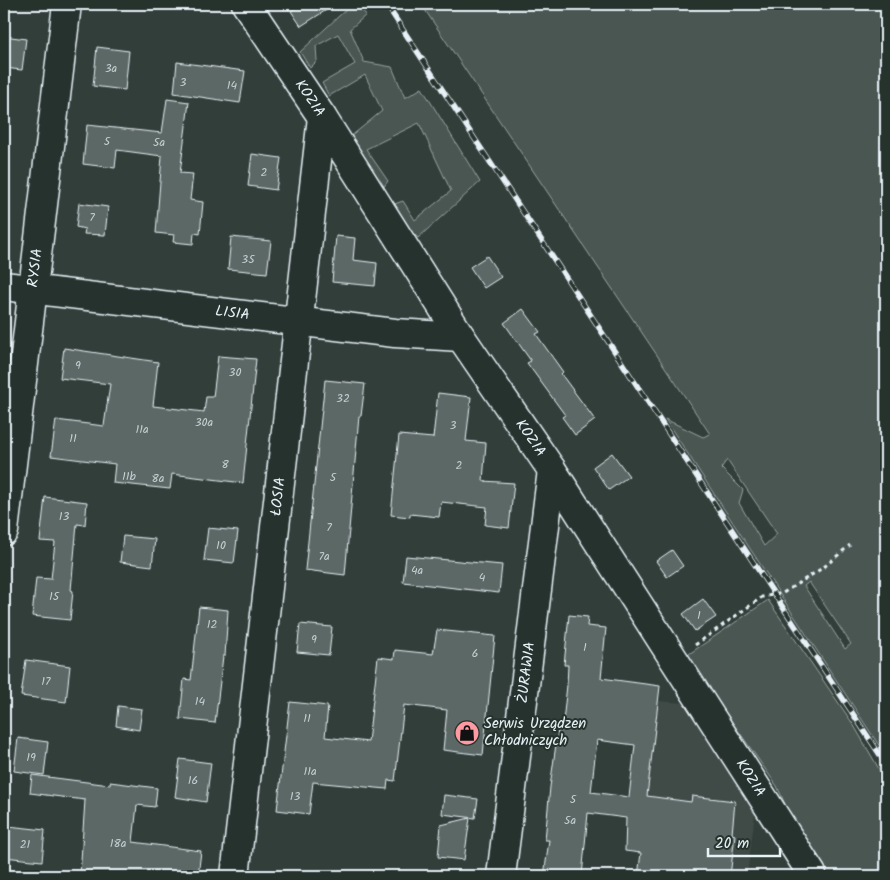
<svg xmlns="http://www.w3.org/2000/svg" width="890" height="880" font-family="Kalam,sans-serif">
	<rect width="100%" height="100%" fill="#323e39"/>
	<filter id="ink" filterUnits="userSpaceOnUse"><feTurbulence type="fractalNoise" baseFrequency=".02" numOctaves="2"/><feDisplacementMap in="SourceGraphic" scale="10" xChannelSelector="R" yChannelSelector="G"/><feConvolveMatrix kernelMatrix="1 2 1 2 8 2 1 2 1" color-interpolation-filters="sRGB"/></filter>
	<g filter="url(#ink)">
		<path fill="#3f4b46" d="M658,701L684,703L755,814L747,876H638Z"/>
		<path fill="#495651" stroke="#98a4a4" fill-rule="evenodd" d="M352,4H357L366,15L350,29L364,62L392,67L405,98L422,88L480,182L418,238L386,207L403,201L415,220L451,191L419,123L366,149L388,181L379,193L344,142L382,111L365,75L329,96L322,83L355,64L338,34L316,46L317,61L310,68L300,52Z
			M421,4H886V703L883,706L886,710V756L665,419L703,437L710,434ZM727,460L777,534L764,546L739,503L743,490L721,468ZM809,582L851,644L845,649L804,586Z
			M768,600L853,724L886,781V876H824L793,822L777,786L686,656Z"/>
		<path fill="#5c6865" stroke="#e8f1f8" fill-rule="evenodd" d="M301,4H336L301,26L291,11Z
			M4,36L26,39L22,70L4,68Z
			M97,47L129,51L125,90L93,86Z
			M177,62L245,71L240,103L174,93Z
			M167,99L189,102L180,173L193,174L190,200L203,202L200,234L194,233L193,244L173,242L174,235L156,233L162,156L117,150L115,168L83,164L87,125L162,133Z
			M252,154L281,158L276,190L248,186Z
			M79,203L108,207L105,235L84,234L85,229L76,227Z
			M336,236L355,238L353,260L377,263L375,286L332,282Z
			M231,237L271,241L267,273L228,269Z
			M487,256L501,277L484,288L470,267Z
			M523,309L540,332L536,334L563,372L561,374L595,420L575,435L562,417L565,415L527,363L531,361L504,323Z
			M64,348L158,362L153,406L204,412L206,397H213L218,356L256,359L243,483L172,474L170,489L113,483L115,464L51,456L56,420L104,426L110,384L60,378Z
			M325,380L365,384L361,416H359L345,575L305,570Z
			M438,393L471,397L466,441L486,443L483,481L514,483L509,528L485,525L487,507L441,502L439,517L410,514V517L391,515L399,435L433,438Z
			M612,453L629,476L609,490L593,467Z
			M45,497L87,502L85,525L77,524L71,590L73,591L70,620L32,616L36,578L51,579L55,542L40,541Z
			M208,528L238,531L234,563L204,560Z
			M123,536L155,539L152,566L120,562Z
			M672,550L683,566L667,577L656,561Z
			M406,556L502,565L499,593L403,582Z
			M703,599L716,617L695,631L683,614Z
			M199,607L228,610L225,656H223L215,723L180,719L184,679L191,680Z
			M569,615L588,617L587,626L606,628L601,678L660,686L647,796L691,802L692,796L735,801L732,834L735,835L730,876H638L641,853L625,851L626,818L588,813L582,876H544L549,840H545L550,787L558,730L562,731L567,685L568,665H564ZM597,740L635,745L629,797L591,792Z
			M300,624L332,627L329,655L297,652Z
			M437,630L495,636L483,755L443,750L447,710L404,705L395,781L388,780L387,789L313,782L309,814L277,810L290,702L328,706L325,737L368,742L378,657L394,659L395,650L433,654Z
			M26,660L70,666L66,702L21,696Z
			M118,706L142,709L139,730L116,726Z
			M18,738L48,742L44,775L14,771Z
			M180,759L211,763L206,802L175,797Z
			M32,775L110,785V782L157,788L155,807L137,805L133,842L201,851L198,876H80L85,800L30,793Z
			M444,795L478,799L475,818L442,814Z
			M470,818L464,860L438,857L441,825Z
			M8,826L45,830L42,861L4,857Z"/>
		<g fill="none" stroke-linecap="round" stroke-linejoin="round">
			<defs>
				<g id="minor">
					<path id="s1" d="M246,4L322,117L461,337L552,470L812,874"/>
					<path id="s2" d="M4,286L395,333L461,337"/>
					<path id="s3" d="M4,531L67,4"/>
					<path id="s4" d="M235,876L322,117"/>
					<path id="s5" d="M501,876L552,470"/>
				</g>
			</defs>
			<use href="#minor" stroke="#e8f1f8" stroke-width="31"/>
			<path stroke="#e8f1f8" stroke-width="3" stroke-dasharray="4 4" stroke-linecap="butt" d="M695,645L762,597L783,593L824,567L850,545"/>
			<use href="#minor" stroke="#26332d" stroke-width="28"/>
			<defs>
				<path id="rail" d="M386,4L886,764"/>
			</defs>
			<use href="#rail" stroke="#e8f1f8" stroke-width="5.5"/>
			<use href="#rail" stroke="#26332d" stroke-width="4" stroke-dasharray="11" stroke-linecap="butt"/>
		</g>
	</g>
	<defs>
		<symbol id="shop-disc" viewBox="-11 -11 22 22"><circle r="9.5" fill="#ff9aa2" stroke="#26332d"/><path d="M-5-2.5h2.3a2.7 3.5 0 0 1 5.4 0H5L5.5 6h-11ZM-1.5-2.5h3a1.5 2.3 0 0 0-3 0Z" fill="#111"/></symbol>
	</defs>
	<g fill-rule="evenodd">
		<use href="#shop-disc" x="453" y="719" width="28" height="28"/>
	</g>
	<g text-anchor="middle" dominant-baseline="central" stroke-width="4" stroke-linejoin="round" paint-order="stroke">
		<g font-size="12" fill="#c5cfd3">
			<text x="111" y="68">3a</text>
			<text x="183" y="82">3</text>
			<text x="232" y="85">14</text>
			<text x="107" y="141">5</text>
			<text x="159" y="142">5a</text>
			<text x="264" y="172">2</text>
			<text x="92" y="217">7</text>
			<text x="248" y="259">35</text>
			<text x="78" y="365">9</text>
			<text x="235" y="372">30</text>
			<text x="343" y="398">32</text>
			<text x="204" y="422">30a</text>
			<text x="453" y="425">3</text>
			<text x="142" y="429">11a</text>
			<text x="73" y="438">11</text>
			<text x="225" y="464">8</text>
			<text x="459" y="465">2</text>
			<text x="129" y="476">11b</text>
			<text x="333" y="477">5</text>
			<text x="158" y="478">8a</text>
			<text x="64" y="516">13</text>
			<text x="329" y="527">7</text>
			<text x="221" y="545">10</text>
			<text x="324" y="556">7a</text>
			<text x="417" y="570">4a</text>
			<text x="482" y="577">4</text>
			<text x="54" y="596">15</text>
			<text x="699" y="615">1</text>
			<text x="212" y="624">12</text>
			<text x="314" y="639">9</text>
			<text x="585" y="647">1</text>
			<text x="475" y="653">6</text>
			<text x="46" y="681">17</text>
			<text x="200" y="701">14</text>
			<text x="307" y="718">11</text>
			<text x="31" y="757">19</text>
			<text x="310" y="771">11a</text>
			<text x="193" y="780">16</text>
			<text x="295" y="796">13</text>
			<text x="573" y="799">5</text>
			<text x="570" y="820">5a</text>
			<text x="118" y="843">18a</text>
			<text x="25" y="844">21</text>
		</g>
		<g font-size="15" fill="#e8f1f8" stroke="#26332d">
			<text stroke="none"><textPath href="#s1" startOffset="114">KOZIA</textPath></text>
			<text stroke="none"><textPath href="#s3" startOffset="265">RYSIA</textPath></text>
			<text stroke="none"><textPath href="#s2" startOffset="230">LISIA</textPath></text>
			<text stroke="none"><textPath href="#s1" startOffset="519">KOZIA</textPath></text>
			<text stroke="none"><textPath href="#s4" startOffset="382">ŁOSIA</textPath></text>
			<text stroke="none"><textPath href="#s5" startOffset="205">ŻURAWIA</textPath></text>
			<text stroke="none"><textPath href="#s1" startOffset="924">KOZIA</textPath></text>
		</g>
		<g font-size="15" fill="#e8f1f8" stroke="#26332d" text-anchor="start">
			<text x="484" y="724">Serwis Urządzen<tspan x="484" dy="17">Chłodniczych</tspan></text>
		</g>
	</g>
	<rect width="890" height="880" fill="none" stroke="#26332d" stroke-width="20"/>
	<rect x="10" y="10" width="870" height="860" fill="none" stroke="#e8f1f8" stroke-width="2" filter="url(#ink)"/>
	<path d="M708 848v8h72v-8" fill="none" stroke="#e8f1f8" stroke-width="2.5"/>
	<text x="715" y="848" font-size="15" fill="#e8f1f8" stroke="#26332d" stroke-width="4" paint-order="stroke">20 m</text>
</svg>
